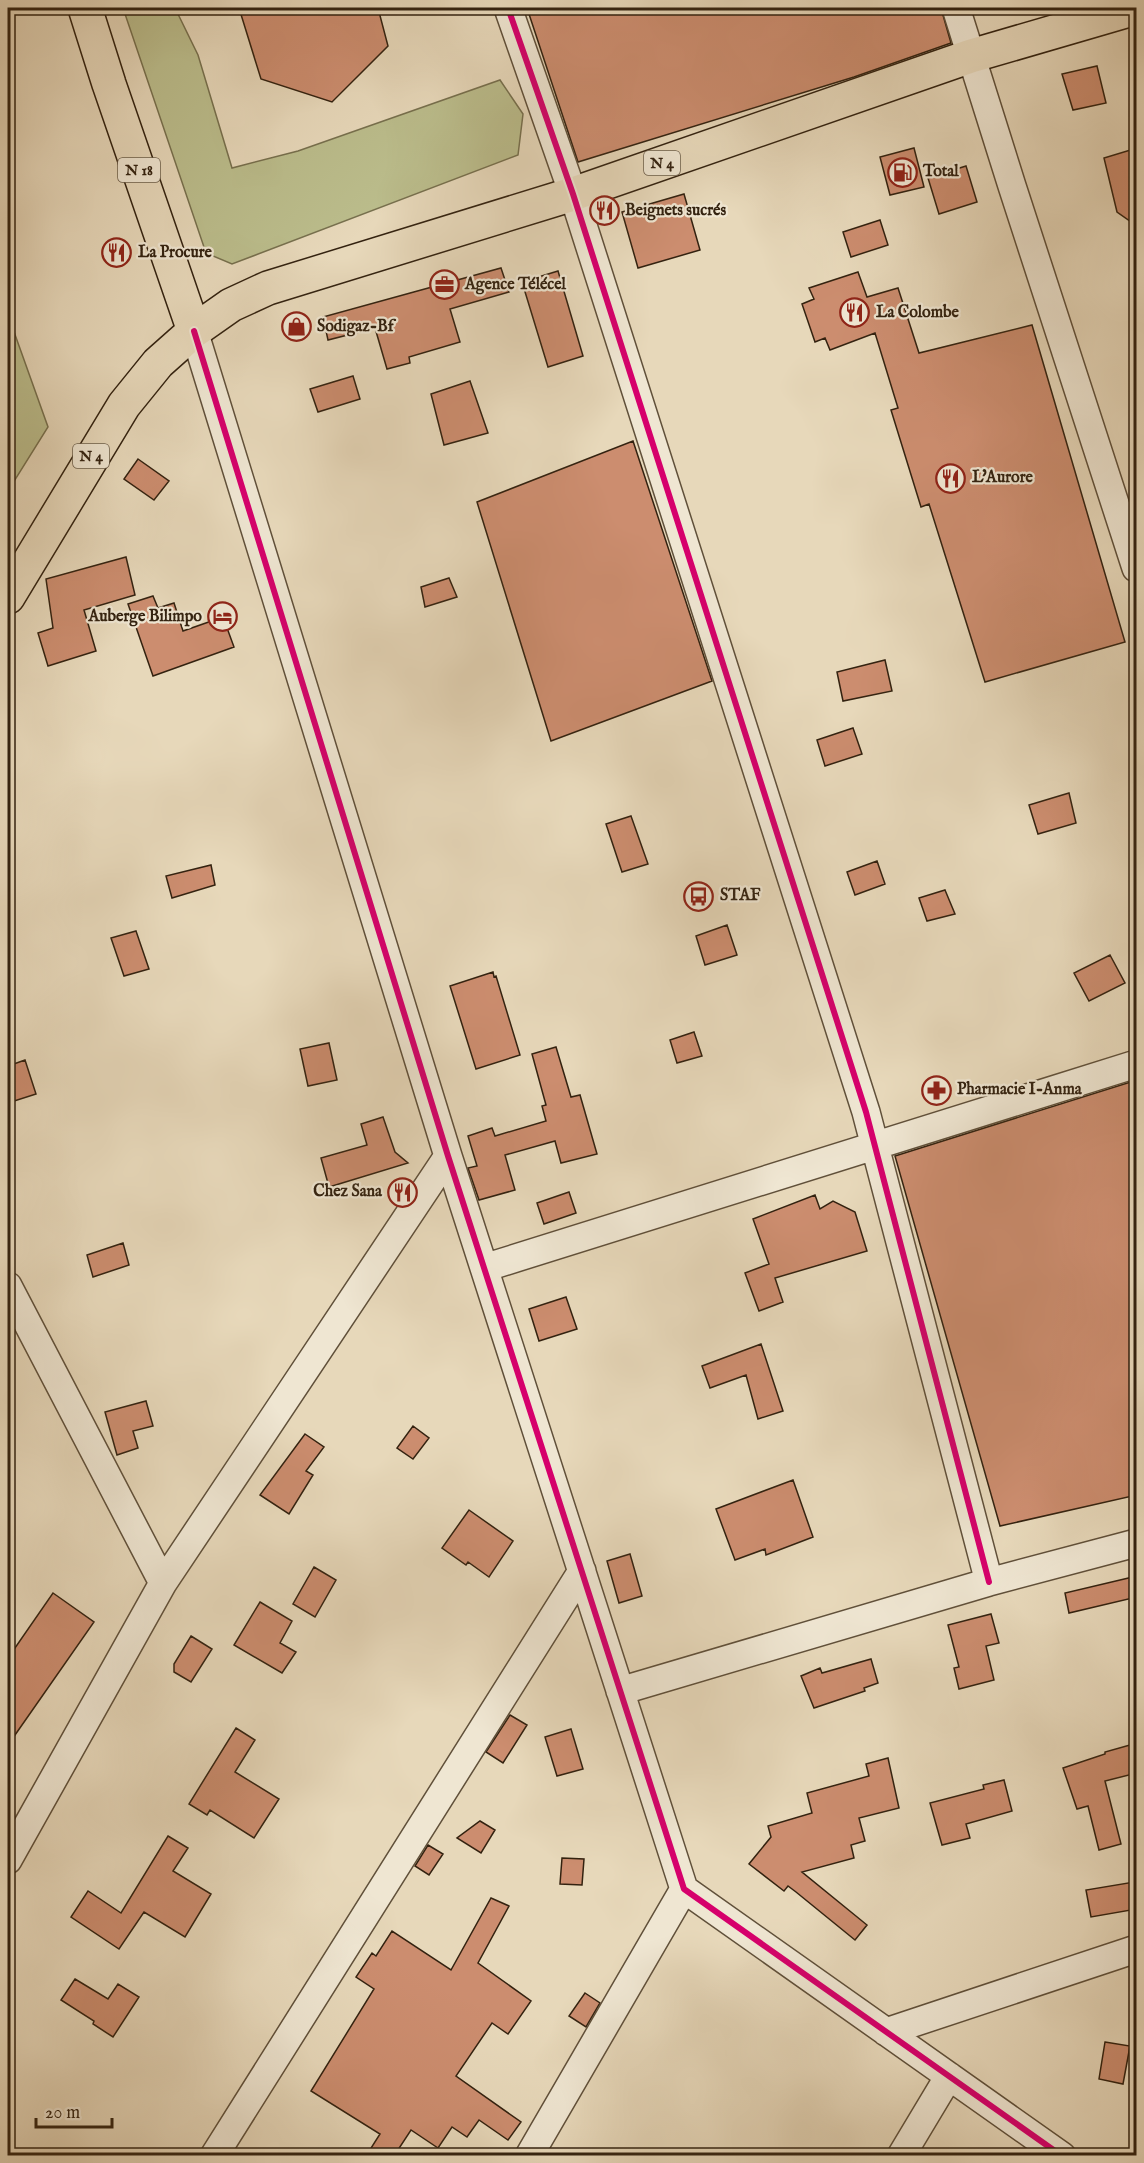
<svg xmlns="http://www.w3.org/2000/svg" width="1144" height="2163" font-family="'IM FELL English',serif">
	<rect width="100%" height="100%" fill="#e7d8ba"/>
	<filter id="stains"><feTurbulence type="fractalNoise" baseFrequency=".00333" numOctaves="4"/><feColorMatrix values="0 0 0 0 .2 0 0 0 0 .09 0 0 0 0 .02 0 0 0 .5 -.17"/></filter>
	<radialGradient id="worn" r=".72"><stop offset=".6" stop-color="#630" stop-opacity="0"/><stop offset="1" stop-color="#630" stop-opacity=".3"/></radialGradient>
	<path fill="#bbbd8c" stroke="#77704e" stroke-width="1.5" d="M123,8H175L198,55L232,168L298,151L500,80L523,114L518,155L232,264L206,253Z
		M8,315L48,427L8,491Z"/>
	<path fill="#cc8d6f" stroke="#332210" stroke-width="1.5" d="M239,8H378L388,46L332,102L261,79Z
		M527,8H941L951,43L854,77L578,162Z
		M1097,66L1106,103L1073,110L1062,74Z
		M914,148L924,187L890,195L880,157Z
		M1137,148V226L1117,212L1104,158Z
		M966,166L977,202L939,214L928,178Z
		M684,194L700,250L638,268L622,212Z
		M880,220L888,245L851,257L843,232Z
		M501,268L509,292L450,309L460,342L409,357L410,363L387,369L375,328L328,340L323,317Z
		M558,271L583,356L548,367L522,282Z
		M858,272L867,297L898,288L919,353L1032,325L1125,642L985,682L929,504L921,507L891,410L898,408L875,333L830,350L825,338L815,342L802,304L814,299L809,288Z
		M353,376L360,399L318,412L310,389Z
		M470,381L488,433L444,445L431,394Z
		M633,441L712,681L551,741L477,502Z
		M138,459L169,481L154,500L124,479Z
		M126,557L135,595L84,610L96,651L48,666L38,633L53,628L46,579Z
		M449,578L457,597L425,607L421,587Z
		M153,596L158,608L174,603L183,631L223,617L234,647L153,676L128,604Z
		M885,660L892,691L843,701L837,672Z
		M853,728L862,754L825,766L817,740Z
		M1069,793L1076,823L1038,834L1029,805Z
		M631,816L648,864L622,872L606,824Z
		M877,861L885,884L855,895L847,872Z
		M211,865L215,885L172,898L166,876Z
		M945,890L955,914L927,921L919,898Z
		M727,925L737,955L705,965L696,936Z
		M136,931L149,969L124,976L111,938Z
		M1110,955L1125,983L1089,1001L1074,973Z
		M493,972L494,977L496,976L520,1055L476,1069L450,986Z
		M694,1032L702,1056L677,1063L670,1040Z
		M329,1043L337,1080L308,1086L300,1049Z
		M556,1047L571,1097L580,1095L597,1154L561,1163L555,1141L505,1155L515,1190L479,1200L468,1168L477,1166L468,1136L492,1128L495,1136L546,1121L542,1106L546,1105L532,1054Z
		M25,1060L36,1094L8,1103V1066Z
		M1137,1080V1495L1000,1526L895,1156Z
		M383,1117L395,1152L408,1163L329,1187L321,1158L367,1145L361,1124Z
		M569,1192L576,1213L544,1224L537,1203Z
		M815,1195L820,1209L833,1201L855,1212L867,1251L775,1278L783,1302L759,1311L745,1273L769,1264L753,1219Z
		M123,1243L129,1265L93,1277L87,1255Z
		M566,1297L577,1329L539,1341L529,1309Z
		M761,1344L783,1411L758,1419L746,1375L710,1388L702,1366Z
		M146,1401L153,1426L133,1431L138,1448L117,1455L105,1412Z
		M413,1426L429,1438L413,1459L397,1448Z
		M305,1434L324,1447L306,1471L313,1475L289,1514L260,1495Z
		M793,1480L813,1537L766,1555L765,1549L735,1560L716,1509Z
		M469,1510L513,1541L489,1577L468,1562L466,1565L442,1548Z
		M630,1554L642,1596L619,1603L607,1561Z
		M314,1567L336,1580L315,1617L293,1604Z
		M1137,1576V1597L1069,1613L1065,1593Z
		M53,1593L94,1622L8,1745V1658Z
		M260,1602L292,1621L280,1643L296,1652L282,1673L234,1645Z
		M991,1614L999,1643L986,1646L994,1680L959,1689L954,1668L959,1667L948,1625Z
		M191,1636L212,1649L191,1682L174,1672V1664Z
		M871,1659L878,1683L864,1688L865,1691L814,1708L801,1676L820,1668L822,1673Z
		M510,1715L527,1725L503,1763L486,1752Z
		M236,1728L255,1740L235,1772L279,1799L254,1838L210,1810L207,1815L189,1804Z
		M571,1729L583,1769L557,1776L545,1737Z
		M1137,1743V1773L1105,1781L1121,1844L1099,1850L1088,1806L1077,1809L1063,1768L1105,1754V1752Z
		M888,1758L899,1808L859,1818L865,1841L851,1845L854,1858L802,1872L867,1925L855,1940L796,1892L788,1886L784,1891L749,1864L771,1837L768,1826L812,1813L807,1793L869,1776L866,1764Z
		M1004,1780L1012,1811L966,1824L970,1838L942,1845L930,1803L984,1789L983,1785Z
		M480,1821L495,1830L481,1853L457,1838Z
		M168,1836L188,1848L173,1871L211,1894L185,1937L144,1912L119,1949L71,1917L88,1891L121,1913Z
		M428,1845L443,1854L429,1875L415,1866Z
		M562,1858L584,1859L582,1885L560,1884Z
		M1134,1882L1137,1909L1091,1917L1086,1890Z
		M491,1898L509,1906L478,1963L531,2001L508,2034L492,2023L456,2076L521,2122L508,2140L479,2120L467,2137L452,2127L438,2148L411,2130L394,2156H366L380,2134L311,2091L374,1989L356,1977L372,1953L376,1956L392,1931L451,1970Z
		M75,1979L108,1999L118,1984L139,1997L113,2037L93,2024L94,2021L61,2000Z
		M585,1993L600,2003L586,2027L569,2016Z
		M1105,2042L1130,2046L1123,2084L1099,2079Z"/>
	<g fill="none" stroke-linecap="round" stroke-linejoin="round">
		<defs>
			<path id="minor" d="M508,8L573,194L866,1112L989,1582
				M956,8L1012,186L1136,568
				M194,331L448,1156L684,1889L1062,2156
				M484,1268L1136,1064
				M8,1286L163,1583
				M620,1691L989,1582L1136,1543
				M8,1860L163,1583L448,1156
				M886,2032L1136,1949
				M214,2156L582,1571
				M529,2156L684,1889
				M901,2156L949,2076"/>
			<path id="trunk" d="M85,8L109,84L194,331
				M8,597L124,405L158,363L194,331L231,305L268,288L573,194L971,56L1136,8"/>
		</defs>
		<use href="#minor" stroke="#60503a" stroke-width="30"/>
		<use href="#trunk" stroke="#332210" stroke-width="36"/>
		<use href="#minor" stroke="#efe6d2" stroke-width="27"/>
		<use href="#trunk" stroke="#e7d8ba" stroke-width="33"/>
		<defs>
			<path id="cycleway" d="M508,8L573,194L866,1112L989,1582
				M194,331L448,1156L684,1889L1062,2156"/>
		</defs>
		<use href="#cycleway" stroke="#efe6d2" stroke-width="10"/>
		<use href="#cycleway" stroke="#d6006c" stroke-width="6"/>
	</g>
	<defs>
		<symbol id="fuel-ring" viewBox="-11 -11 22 22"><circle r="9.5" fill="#efe6d2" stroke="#8f2418" stroke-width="1.5"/><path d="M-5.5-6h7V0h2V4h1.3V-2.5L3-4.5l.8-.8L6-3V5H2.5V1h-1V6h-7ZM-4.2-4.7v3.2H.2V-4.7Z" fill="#8f2418"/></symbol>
		<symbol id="restaurant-ring" viewBox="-11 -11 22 22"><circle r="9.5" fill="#efe6d2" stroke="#8f2418" stroke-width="1.5"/><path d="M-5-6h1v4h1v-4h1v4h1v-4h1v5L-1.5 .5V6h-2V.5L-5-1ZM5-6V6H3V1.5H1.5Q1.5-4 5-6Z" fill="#8f2418"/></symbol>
		<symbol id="office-ring" viewBox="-11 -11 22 22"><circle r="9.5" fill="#efe6d2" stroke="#8f2418" stroke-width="1.5"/><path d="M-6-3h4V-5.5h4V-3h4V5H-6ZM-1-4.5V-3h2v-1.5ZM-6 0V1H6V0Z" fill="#8f2418"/></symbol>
		<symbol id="shop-ring" viewBox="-11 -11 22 22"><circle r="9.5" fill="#efe6d2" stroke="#8f2418" stroke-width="1.5"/><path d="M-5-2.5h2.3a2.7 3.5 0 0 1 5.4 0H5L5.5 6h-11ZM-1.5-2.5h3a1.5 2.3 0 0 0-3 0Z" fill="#8f2418"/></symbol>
		<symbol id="hotel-ring" viewBox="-11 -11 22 22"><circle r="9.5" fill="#efe6d2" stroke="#8f2418" stroke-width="1.5"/><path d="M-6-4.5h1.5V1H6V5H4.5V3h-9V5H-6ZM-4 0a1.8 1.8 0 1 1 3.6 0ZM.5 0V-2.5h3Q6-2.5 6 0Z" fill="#8f2418"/></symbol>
		<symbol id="bus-ring" viewBox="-11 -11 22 22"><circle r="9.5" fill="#efe6d2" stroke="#8f2418" stroke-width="1.5"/><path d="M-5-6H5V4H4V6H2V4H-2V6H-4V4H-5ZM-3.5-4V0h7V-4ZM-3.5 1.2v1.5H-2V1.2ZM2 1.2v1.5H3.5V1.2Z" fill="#8f2418"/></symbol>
		<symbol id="pharmacy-ring" viewBox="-11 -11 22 22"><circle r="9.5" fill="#efe6d2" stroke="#8f2418" stroke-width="1.5"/><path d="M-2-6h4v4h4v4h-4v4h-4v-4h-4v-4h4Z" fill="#8f2418"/></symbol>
	</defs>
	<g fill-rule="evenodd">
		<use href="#fuel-ring" x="886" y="156" width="33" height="33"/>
		<use href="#restaurant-ring" x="588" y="194" width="33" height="33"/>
		<use href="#restaurant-ring" x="100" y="236" width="33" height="33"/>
		<use href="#office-ring" x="428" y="268" width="33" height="33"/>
		<use href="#restaurant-ring" x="838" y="296" width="33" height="33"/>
		<use href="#shop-ring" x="280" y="310" width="33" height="33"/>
		<use href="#restaurant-ring" x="934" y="462" width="33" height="33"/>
		<use href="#hotel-ring" x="206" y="600" width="33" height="33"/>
		<use href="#bus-ring" x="682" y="880" width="33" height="33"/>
		<use href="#pharmacy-ring" x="920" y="1074" width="33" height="33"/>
		<use href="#restaurant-ring" x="386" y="1176" width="33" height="33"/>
	</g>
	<g text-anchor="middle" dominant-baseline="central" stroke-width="4.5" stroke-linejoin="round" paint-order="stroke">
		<g fill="#efe6d2" stroke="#6b5d4a" stroke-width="1.5">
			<rect x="644" y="151" width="36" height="24" rx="4.5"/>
			<rect x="118" y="158" width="42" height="24" rx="4.5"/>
			<rect x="73" y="444" width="36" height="24" rx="4.5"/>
		</g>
		<g font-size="15" font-weight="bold" fill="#332210">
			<text x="662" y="163">N 4</text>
			<text x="139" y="170">N 18</text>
			<text x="91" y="456">N 4</text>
		</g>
		<g font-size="16" font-weight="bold" fill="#332210" stroke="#efe6d2" text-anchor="start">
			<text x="923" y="172">Total</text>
			<text x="625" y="211">Beignets sucrés</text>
			<text x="138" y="253">La Procure</text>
			<text x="465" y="285">Agence Télécel</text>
			<text x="876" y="313">La Colombe</text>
			<text x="317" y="327">Sodigaz-Bf</text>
			<text x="972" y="478">L'Aurore</text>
			<text x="202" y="617" text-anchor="end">Auberge Bilimpo</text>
			<text x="720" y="896">STAF</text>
			<text x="957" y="1090">Pharmacie I-Anma</text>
			<text x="382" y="1192" text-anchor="end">Chez Sana</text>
		</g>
	</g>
	<rect width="1144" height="2163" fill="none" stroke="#e7d8ba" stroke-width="30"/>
	<rect x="9" y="9" width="1126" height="2145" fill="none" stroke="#332210" stroke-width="3"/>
	<rect x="15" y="15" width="1114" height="2133" fill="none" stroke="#332210" stroke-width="1.5"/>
	<path d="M36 2118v9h76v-9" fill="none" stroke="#332210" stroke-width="3"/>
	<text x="45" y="2118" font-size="18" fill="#332210" stroke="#efe6d2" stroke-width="4.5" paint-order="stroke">20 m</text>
	<rect width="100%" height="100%" filter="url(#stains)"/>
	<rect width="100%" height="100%" fill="url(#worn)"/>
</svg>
